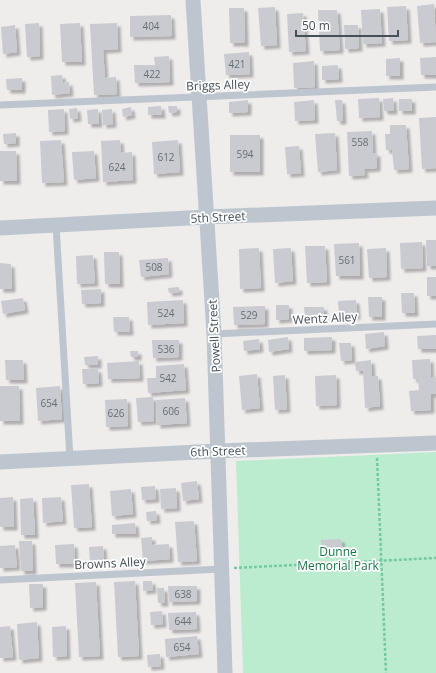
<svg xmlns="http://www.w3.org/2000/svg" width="436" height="673" font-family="'Open Sans',sans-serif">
	<defs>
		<filter id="shadow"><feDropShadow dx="3.5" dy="3.5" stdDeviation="1" flood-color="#0004"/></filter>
	</defs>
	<rect width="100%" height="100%" fill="#efecec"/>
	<path fill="#bbeccf" d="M436,452V673H243L236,461Z"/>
	<path fill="#c9cbd1" filter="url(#shadow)" d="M434,4L436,42L420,43L417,6Z
		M406,6L408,40L389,41L387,7Z
		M275,7L277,45L261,46L258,8Z
		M229,8H244L245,43H230Z
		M380,9L382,43L363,44L361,10Z
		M318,10H337L340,50L320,51Z
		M303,13L306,51L289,52L287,14Z
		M171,15L172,36L130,37V16Z
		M39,23L40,56L27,57L25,24Z
		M80,23L82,62H62L60,24Z
		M117,23L118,49L103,50L105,78L116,77L117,94L94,95L90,24Z
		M15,25L17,52L3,54L1,27Z
		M344,25H358L359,48L345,49Z
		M249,52L250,74L226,75L224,54Z
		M169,56L170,82L135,83L134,65H155L154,57Z
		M436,57V75H421L420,58Z
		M400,58V76H386V59Z
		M314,61L315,87L294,88L293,63Z
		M338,65L339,79L322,80V66Z
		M62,75L63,83L69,82L70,93L52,95L51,76Z
		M22,78V90H7L6,79Z
		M379,98L380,117L359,118L358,99Z
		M393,98L394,111H384L383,99Z
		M399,99H412V111H399Z
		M248,100V112L229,113V102Z
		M314,100L315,120L295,121L294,102Z
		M335,100H342L343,121H337Z
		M161,106L162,115H148V107Z
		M168,106H177V112L169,113Z
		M131,107L132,115L123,117L122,109Z
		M77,108L78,118L70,119L69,109Z
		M64,109L65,131L49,132L48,110Z
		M98,109L99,124H88L87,110Z
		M112,109L113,124L103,125L102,110Z
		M436,117V168L422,169L419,118Z
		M390,125H406L409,169L394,170L392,150H386L385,134H390Z
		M372,131L373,153H377V168L364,169L365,175L349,176L347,132Z
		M16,133V143L4,144L3,134Z
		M335,133L337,170L318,172L315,134Z
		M230,135H260V172H230Z
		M61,140L64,182L42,183L40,141Z
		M120,140L121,153L132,152L133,180L103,182L101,141Z
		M178,140L180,172L154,174L152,142Z
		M299,146L301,173L287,174L285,147Z
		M0,151H16L17,181H0Z
		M94,151L96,178L74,180L72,152Z
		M426,240H436V266H427Z
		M422,242L423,268L401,269L400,243Z
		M359,243L360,276H336L334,244Z
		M305,246H325L327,282L307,283Z
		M259,248L261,288L240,289L239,249Z
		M291,248L293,281L275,283L273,249Z
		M386,248L387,277L369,278L367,249Z
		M104,252H119L120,284H105Z
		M93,255L95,283L77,284L76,256Z
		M168,258L169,274L141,277L139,260Z
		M0,263L11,264L12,289H0Z
		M427,277H436V296H427Z
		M179,287V292L169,293L168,288Z
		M101,289V303L82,304L81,290Z
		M401,293H414L415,313H402Z
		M368,297H382V317H369Z
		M23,298L25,310L3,314L1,301Z
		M183,300L184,323L148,325L147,302Z
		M356,300L357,316L339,317L338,301Z
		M276,305H289V319L276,320Z
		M265,306V324L234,325L233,307Z
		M304,307H324V318H305Z
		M113,317H129L130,332H114Z
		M384,332L385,346L366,349L365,334Z
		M436,335V349H418L417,336Z
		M288,337L289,349L269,352L268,340Z
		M332,337V350L304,351V338Z
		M259,339L260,349L244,351L243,341Z
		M152,340H179V357L153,358Z
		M339,343H351L352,360L341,361Z
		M130,351H138V357H131Z
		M98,356V365H85L84,357Z
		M430,359L431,378L436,377V394H431V410L411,411L409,391L419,390L418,379H413L412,360Z
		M5,360H23L24,380H6Z
		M371,360L372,376H378L380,406L365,408L363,371H356L355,362Z
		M139,361L140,378L108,379L107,363Z
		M184,364L186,390L148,393L147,378H156V366Z
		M82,369H98L99,383L83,384Z
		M257,374L260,408L242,410L239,376Z
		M285,375L287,409L275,410L273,376Z
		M336,375L337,405L316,406L315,376Z
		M0,386H19L20,421H0Z
		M60,386L62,419L38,421L36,388Z
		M153,397L154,421L138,422L136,398Z
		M185,398L187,423L157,425L156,400Z
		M127,399L128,426L106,427L105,400Z
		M197,481L199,499L183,501L181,483Z
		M89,484L92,527L74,528L71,485Z
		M155,486L156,499L142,500L141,487Z
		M176,488L177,508L161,509L160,489Z
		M131,489L133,514L112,516L110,491Z
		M13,497L14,527H0V498Z
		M61,497L63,521L43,523L42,498Z
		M33,498L35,535H21L20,499Z
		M156,511L157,520L147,521L146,512Z
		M194,521L197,561L178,562L175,522Z
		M135,523L136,534H112V525Z
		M152,537V545L169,544L170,559L143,561L141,538Z
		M341,539L343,551L322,553L321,540Z
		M19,541H32L33,571H21Z
		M74,544L75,564H56L55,545Z
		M15,545L17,567L0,568V546Z
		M103,546L104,562L90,563L89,547Z
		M135,581L139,656L118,657L114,582Z
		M143,581H152L153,590L143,591Z
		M96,582L100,656L79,657L75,583Z
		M29,584H43V607L30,608Z
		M168,586H197V601L169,602Z
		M157,588H164L165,603H158Z
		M162,611L163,624L151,625L150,612Z
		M196,612L197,629L169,630L168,613Z
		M37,622L39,658L19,660L17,624Z
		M10,626L13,657L0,658V627Z
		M66,626L67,656L53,657L52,627Z
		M197,636L199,654L166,657L165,639Z
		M160,654L161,666L148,667L147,655Z"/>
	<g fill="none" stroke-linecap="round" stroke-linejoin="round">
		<path stroke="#75c8a1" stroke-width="2.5" stroke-dasharray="3 2" stroke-linecap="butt" d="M377,458L386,673
			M234,568L436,558"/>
		<path stroke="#bdc6ce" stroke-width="7" d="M0,105L436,87
			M56,225L70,458
			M214,334L436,324
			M0,580L221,569"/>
		<path stroke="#bdc6ce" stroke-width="15" d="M193,0L214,334L225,673
			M0,228L207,217L436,208
			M0,462L218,451L436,443"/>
	</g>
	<g text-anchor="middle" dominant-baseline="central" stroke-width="3.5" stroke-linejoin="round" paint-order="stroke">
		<g font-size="10" fill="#666e76">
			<text x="151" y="26">404</text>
			<text x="237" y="64">421</text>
			<text x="152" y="74">422</text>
			<text x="360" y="142">558</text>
			<text x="245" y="154">594</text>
			<text x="166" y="157">612</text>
			<text x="117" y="167">624</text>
			<text x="347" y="260">561</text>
			<text x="154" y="267">508</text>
			<text x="166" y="313">524</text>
			<text x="249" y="315">529</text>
			<text x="166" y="349">536</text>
			<text x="168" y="378">542</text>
			<text x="49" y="403">654</text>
			<text x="171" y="411">606</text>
			<text x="116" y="413">626</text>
			<text x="183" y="594">638</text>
			<text x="183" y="621">644</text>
			<text x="182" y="647">654</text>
		</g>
		<g font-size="12" fill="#454f58" stroke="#fff">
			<text transform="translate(218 85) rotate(-2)">Briggs Alley</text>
			<text transform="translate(218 217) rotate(-3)">5th Street</text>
			<text transform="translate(325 318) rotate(-3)">Wentz Alley</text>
			<text transform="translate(214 336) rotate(-93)">Powell Street</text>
			<text transform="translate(218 451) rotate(-2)">6th Street</text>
			<text transform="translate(110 563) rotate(-3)">Browns Alley</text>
		</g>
		<g font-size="12" fill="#1a754a" stroke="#fff">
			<text x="338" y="551">Dunne<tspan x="338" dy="14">Memorial Park</tspan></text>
		</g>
	</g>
	<path d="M296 30v6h102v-6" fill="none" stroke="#454f58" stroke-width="2"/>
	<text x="302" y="30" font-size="12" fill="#454f58" stroke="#ffffff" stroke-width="3" paint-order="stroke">50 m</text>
</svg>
